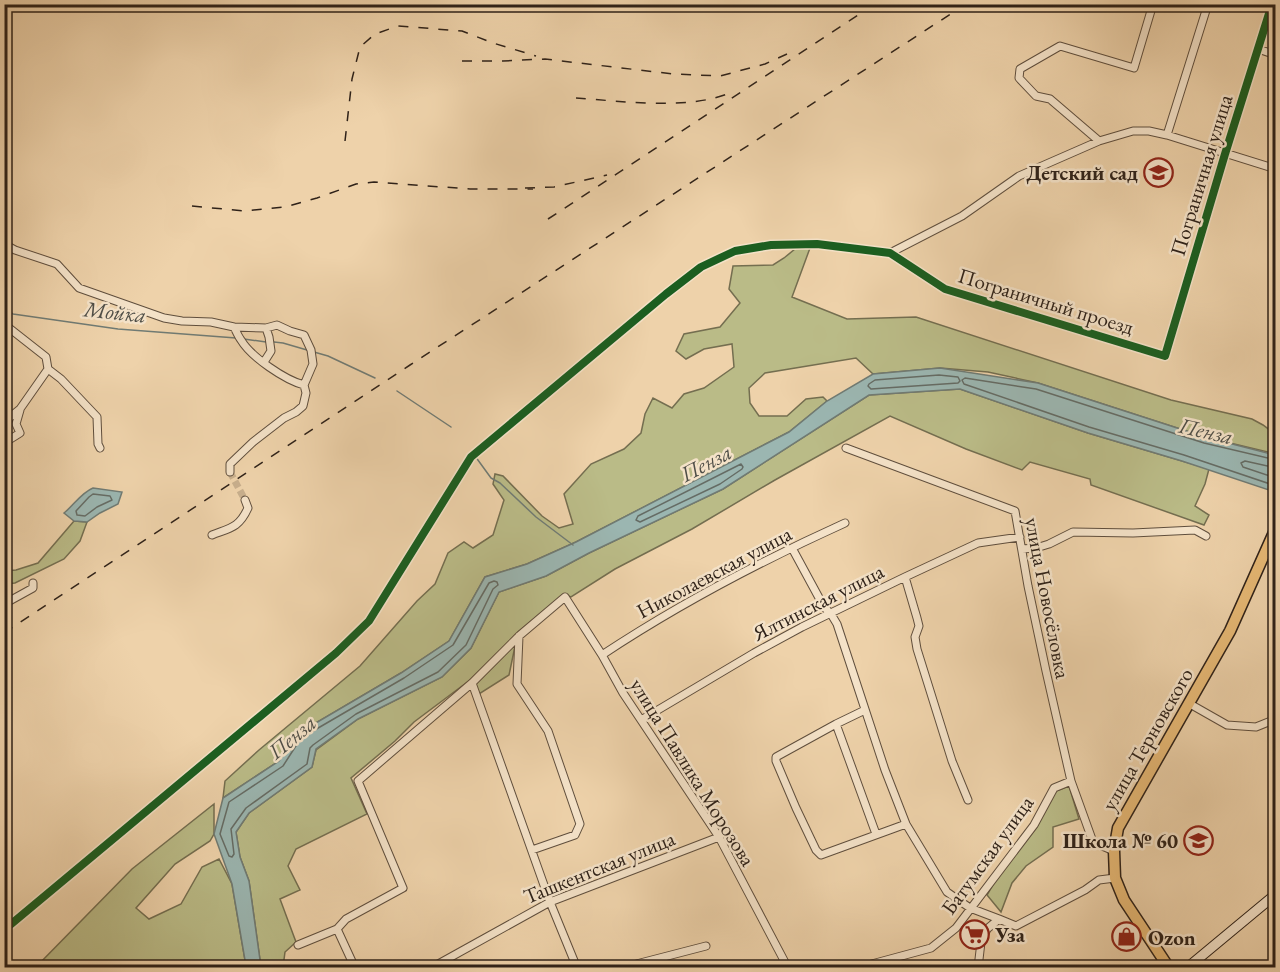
<svg xmlns="http://www.w3.org/2000/svg" width="1280" height="972" font-family="'EB Garamond',serif">
	<rect width="100%" height="100%" fill="#eed2aa"/>
	<filter id="stains"><feTurbulence type="fractalNoise" baseFrequency=".00333" numOctaves="4"/><feColorMatrix values="0 0 0 0 .2 0 0 0 0 .09 0 0 0 0 .02 0 0 0 .5 -.17"/></filter>
	<radialGradient id="worn" r=".72"><stop offset=".6" stop-color="#630" stop-opacity="0"/><stop offset="1" stop-color="#630" stop-opacity=".3"/></radialGradient>
	<path fill="#babb87" stroke="#746e50" stroke-width="1.5" d="M810,248L792,297L847,319L916,317L1171,400L1252,419L1263,425L1275,434L1276,454L1205,437L1038,383L988,372L940,368L873,374L856,358L765,373L749,388L750,403L759,416H787L806,399L823,397L827,401L789,432L576,542L527,564L485,577L449,641L401,673L297,734L279,761L223,798L225,781L259,750L360,666L417,601L435,584L448,553L464,542L473,548L493,535L504,500L493,484L495,474L503,476L542,516L559,528L573,524L564,494L591,464L624,449L641,433L645,414L653,398L672,408L684,394L704,388L734,367L732,344L704,349L686,359L676,351L684,334L720,327L740,303L729,289L733,266L773,265L784,258L795,249Z
		M960,389L1088,433L1209,469L1205,484L1195,506L1209,515L1204,525L1091,485L1090,479L1030,462L1022,470L966,449L890,416L775,480L692,529L615,569L571,597L564,594L518,632L509,675L479,694L470,680L414,722L395,741L351,778L367,814L296,849L288,866L300,890L280,899L296,942L285,952L283,967H261L249,881L240,857L236,832L249,813L312,767L316,750L358,719L442,677L471,648L499,592L546,576L589,553L723,489L869,395Z
		M74,521L87,522L80,541L64,559L15,583L5,584V571L16,570L38,563Z
		M1069,786L1079,819L1053,827V847L1026,866L1012,883L1001,912L987,895L998,876L1036,828L1056,791Z
		M214,804V834L210,841L175,864L136,908L149,919L181,904L202,867L219,859L232,884L245,960V967L35,968L132,869Z"/>
	<path fill="#9bb6b1" stroke="#707b74" stroke-width="1.5" d="M940,368L1038,383L1205,437L1275,455V492L1182,461L1088,433L960,389L869,395L723,489L589,553L546,576L499,592L471,648L442,677L358,719L316,749L312,767L249,813L236,832L240,857L249,881L261,967H245V960L232,884L214,834L223,798L279,761L297,734L401,673L449,641L485,577L527,564L576,542L789,432L827,401L873,374Z
		M93,488L122,492L118,504L100,513L87,522L74,521L64,513C74,505 81,493 93,488Z"/>
	<g fill="none" stroke-linecap="round" stroke-linejoin="round">
		<path stroke="#656c65" stroke-width="1.5" d="M939,375L958,377L960,381L958,383L871,389L868,386L869,384L875,380Z
			M1276,460L1204,443L1036,389L965,378L962,380L964,384L1089,427L1184,455L1276,486
			M741,464L743,467L742,469L720,484L640,522L636,520L638,516Z
			M1276,468L1245,461L1241,463L1243,467L1276,478
			M93,494L110,496L112,500L97,507L85,516L77,515L76,511L89,497Z
			M494,581L497,582L498,585L493,589L466,645L438,672L356,714L313,745L310,748L307,764L246,808L231,829L234,854L232,857L229,856L220,834L229,802L283,766L301,738L404,678L453,645L489,583Z"/>
		<path stroke="#707b74" stroke-width="1.5" d="M4,306L13,314L118,329L236,338
			M244,339L266,342
			M274,342L283,343L307,350
			M314,352L328,356L375,378
			M397,391L451,427
			M475,456L491,478L500,483L536,517L573,545"/>
		<path stroke="#c8af8d" stroke-width="7" stroke-dasharray="7 3.5" stroke-linecap="butt" d="M230,472L245,500"/>
		<defs>
			<path id="street" d="M1258,49L1276,55
				M1167,135L1208,4
				M1099,141L1050,99L1036,96L1019,78L1020,69L1060,46L1134,68L1153,4
				M4,244L15,250L57,264L79,288L164,318L182,321L211,322L234,327C236,331 238,336 241,340C251,357 285,380 304,385
				M890,253L962,216L1019,176L1099,141L1133,131H1149L1167,135L1276,169
				M4,324L46,357L48,369
				M264,362L271,351L269,337L266,328
				M48,369L61,379L97,417L98,444L100,448
				M4,422L20,409L48,369
				M1273,423L1276,420
				M4,443L20,433L16,424L20,410
				M846,448L1015,511L1028,586L1046,671L1071,781L1093,842L1114,851
				M230,472V464L253,442L284,418L296,412L303,406L306,393L304,385L313,364L311,350L304,335L290,331L277,325L266,328L234,327
				M212,535C230,528 239,528 248,508L245,500
				M792,548L824,607L831,614L837,624L885,770L906,824L947,892L970,908L999,919
				M1022,549L1036,548L1049,544L1073,532L1133,533L1195,530L1206,536
				M905,577L917,618L919,626L915,637L917,649L952,761L968,800
				M4,604L33,588V583
				M519,636L517,684L548,731L580,824L575,835L532,850
				M602,655C679,604 761,561 845,523
				M472,683L550,902L577,968
				M1190,704L1227,725L1256,727L1276,719
				M865,710L836,724L776,757V761L796,808L816,850L821,855L906,824
				M641,720L754,653L802,627L905,577L978,543L1020,537
				M836,724L876,834
				M4,930L336,653L369,621L471,457L666,294L701,267L735,251L771,245L817,244L890,253L945,289L1165,356L1225,154L1272,4
				M298,945L337,929
				M355,968L337,929L346,919L403,888L358,781L472,683L519,636L565,597L602,655L623,693L719,837L788,968
				M431,968L550,902L719,837
				M621,968L706,946
				M857,968L931,948L956,928L1034,825L1054,788L1071,781
				M978,968L981,942L987,929L999,919L1016,926L1085,890L1099,880L1115,878"/>
			<path id="secondary" d="M1187,968L1276,894"/>
			<path id="primary" d="M1169,968L1124,900L1115,878L1114,851L1118,828L1230,631L1276,528"/>
		</defs>
		<use href="#street" stroke="#5f4e3d" stroke-width="9"/>
		<use href="#secondary" stroke="#2f2219" stroke-width="11"/>
		<use href="#primary" stroke="#2f2219" stroke-width="13"/>
		<use href="#street" stroke="#f4e2c8" stroke-width="7"/>
		<use href="#secondary" stroke="#f4e2c8" stroke-width="9"/>
		<use href="#primary" stroke="#e7b975" stroke-width="10"/>
		<path stroke="#2f2219" stroke-width="1.5" stroke-dasharray="10 10" stroke-linecap="butt" d="M462,61H503L545,59L673,74L720,76L765,64L787,54
			M576,98C621,101 690,111 732,92
			M345,141L352,79L360,47L375,34L398,26L462,31L493,43L536,56
			M525,188L554,187L607,175
			M192,206L244,211L285,207L317,198L356,184L374,182L470,189H533
			M548,219L875,4
			M4,633L410,365L966,4"/>
		<defs>
			<path id="cycleway" d="M4,930L336,653L369,621L471,457L666,294L701,267L735,251L771,245L817,244L890,253L945,289L1165,356L1225,154L1272,4"/>
		</defs>
		<use href="#cycleway" stroke="#f4e2c8" stroke-width="11"/>
		<use href="#cycleway" stroke="#1b5e20" stroke-width="8"/>
	</g>
	<defs>
		<symbol id="school-ring" viewBox="-11 -11 22 22"><circle r="9.5" fill="#f4e2c8" stroke="#8f2418" stroke-width="1.5"/><path d="M0-5L7-2L0 1L-7-2ZM-4 1L0 2.5L4 1V4Q0 6-4 4Z" fill="#8f2418"/></symbol>
		<symbol id="supermarket-ring" viewBox="-11 -11 22 22"><circle r="9.5" fill="#f4e2c8" stroke="#8f2418" stroke-width="1.5"/><path d="M-6-5.5h2.5l.6 2H6L4.5 2H-2.5L-4.4-4H-6ZM-1.5 3.2a1.3 1.3 0 1 0 .1 0ZM3 3.2a1.3 1.3 0 1 0 .1 0Z" fill="#8f2418"/></symbol>
		<symbol id="shop-ring" viewBox="-11 -11 22 22"><circle r="9.5" fill="#f4e2c8" stroke="#8f2418" stroke-width="1.5"/><path d="M-5-2.5h2.3a2.7 3.5 0 0 1 5.4 0H5L5.5 6h-11ZM-1.5-2.5h3a1.5 2.3 0 0 0-3 0Z" fill="#8f2418"/></symbol>
	</defs>
	<g fill-rule="evenodd">
		<use href="#school-ring" x="1142" y="156" width="33" height="33"/>
		<use href="#school-ring" x="1182" y="824" width="33" height="33"/>
		<use href="#supermarket-ring" x="958" y="918" width="33" height="33"/>
		<use href="#shop-ring" x="1110" y="920" width="33" height="33"/>
	</g>
	<g text-anchor="middle" dominant-baseline="central" stroke-width="5" stroke-linejoin="round" paint-order="stroke">
		<g font-size="21" font-weight="bold" fill="#2f2219" stroke="#f4e2c8" text-anchor="end">
			<text x="1138" y="172">Детский сад</text>
			<text x="1178" y="840">Школа № 60</text>
			<text x="995" y="934" text-anchor="start">Уза</text>
			<text x="1148" y="937" text-anchor="start">Ozon</text>
		</g>
		<g font-size="21" fill="#2f2219" stroke="#f4e2c8">
			<text transform="translate(1201 175) rotate(-73)">Пограничная улица</text>
			<text transform="translate(1046 301) rotate(17)">Пограничный проезд</text>
			<text transform="translate(714 572) rotate(-28)">Николаевская улица</text>
			<text transform="translate(1048 598) rotate(79)">улица Новосёловка</text>
			<text transform="translate(818 602) rotate(-27)">Ялтинская улица</text>
			<text transform="translate(1147 739) rotate(-60)">улица Терновского</text>
			<text transform="translate(693 772) rotate(58)">улица Павлика Морозова</text>
			<text transform="translate(987 855) rotate(-54)">Батумская улица</text>
			<text transform="translate(599 867) rotate(-22)">Ташкентская улица</text>
		</g>
		<g font-size="22" font-style="italic" fill="#4f4e47" stroke="#f4e2c8">
			<text transform="translate(115 312) rotate(6)">Мойка</text>
			<text transform="translate(1206 431) rotate(13)">Пенза</text>
			<text transform="translate(706 463) rotate(-28)">Пенза</text>
			<text transform="translate(292 737) rotate(-40)">Пенза</text>
		</g>
	</g>
	<rect width="1280" height="972" fill="none" stroke="#eed2aa" stroke-width="24"/>
	<rect x="6" y="6" width="1268" height="960" fill="none" stroke="#2f2219" stroke-width="3"/>
	<rect x="12" y="12" width="1256" height="948" fill="none" stroke="#2f2219" stroke-width="1.5"/>
	<rect width="100%" height="100%" filter="url(#stains)"/>
	<rect width="100%" height="100%" fill="url(#worn)"/>
</svg>
